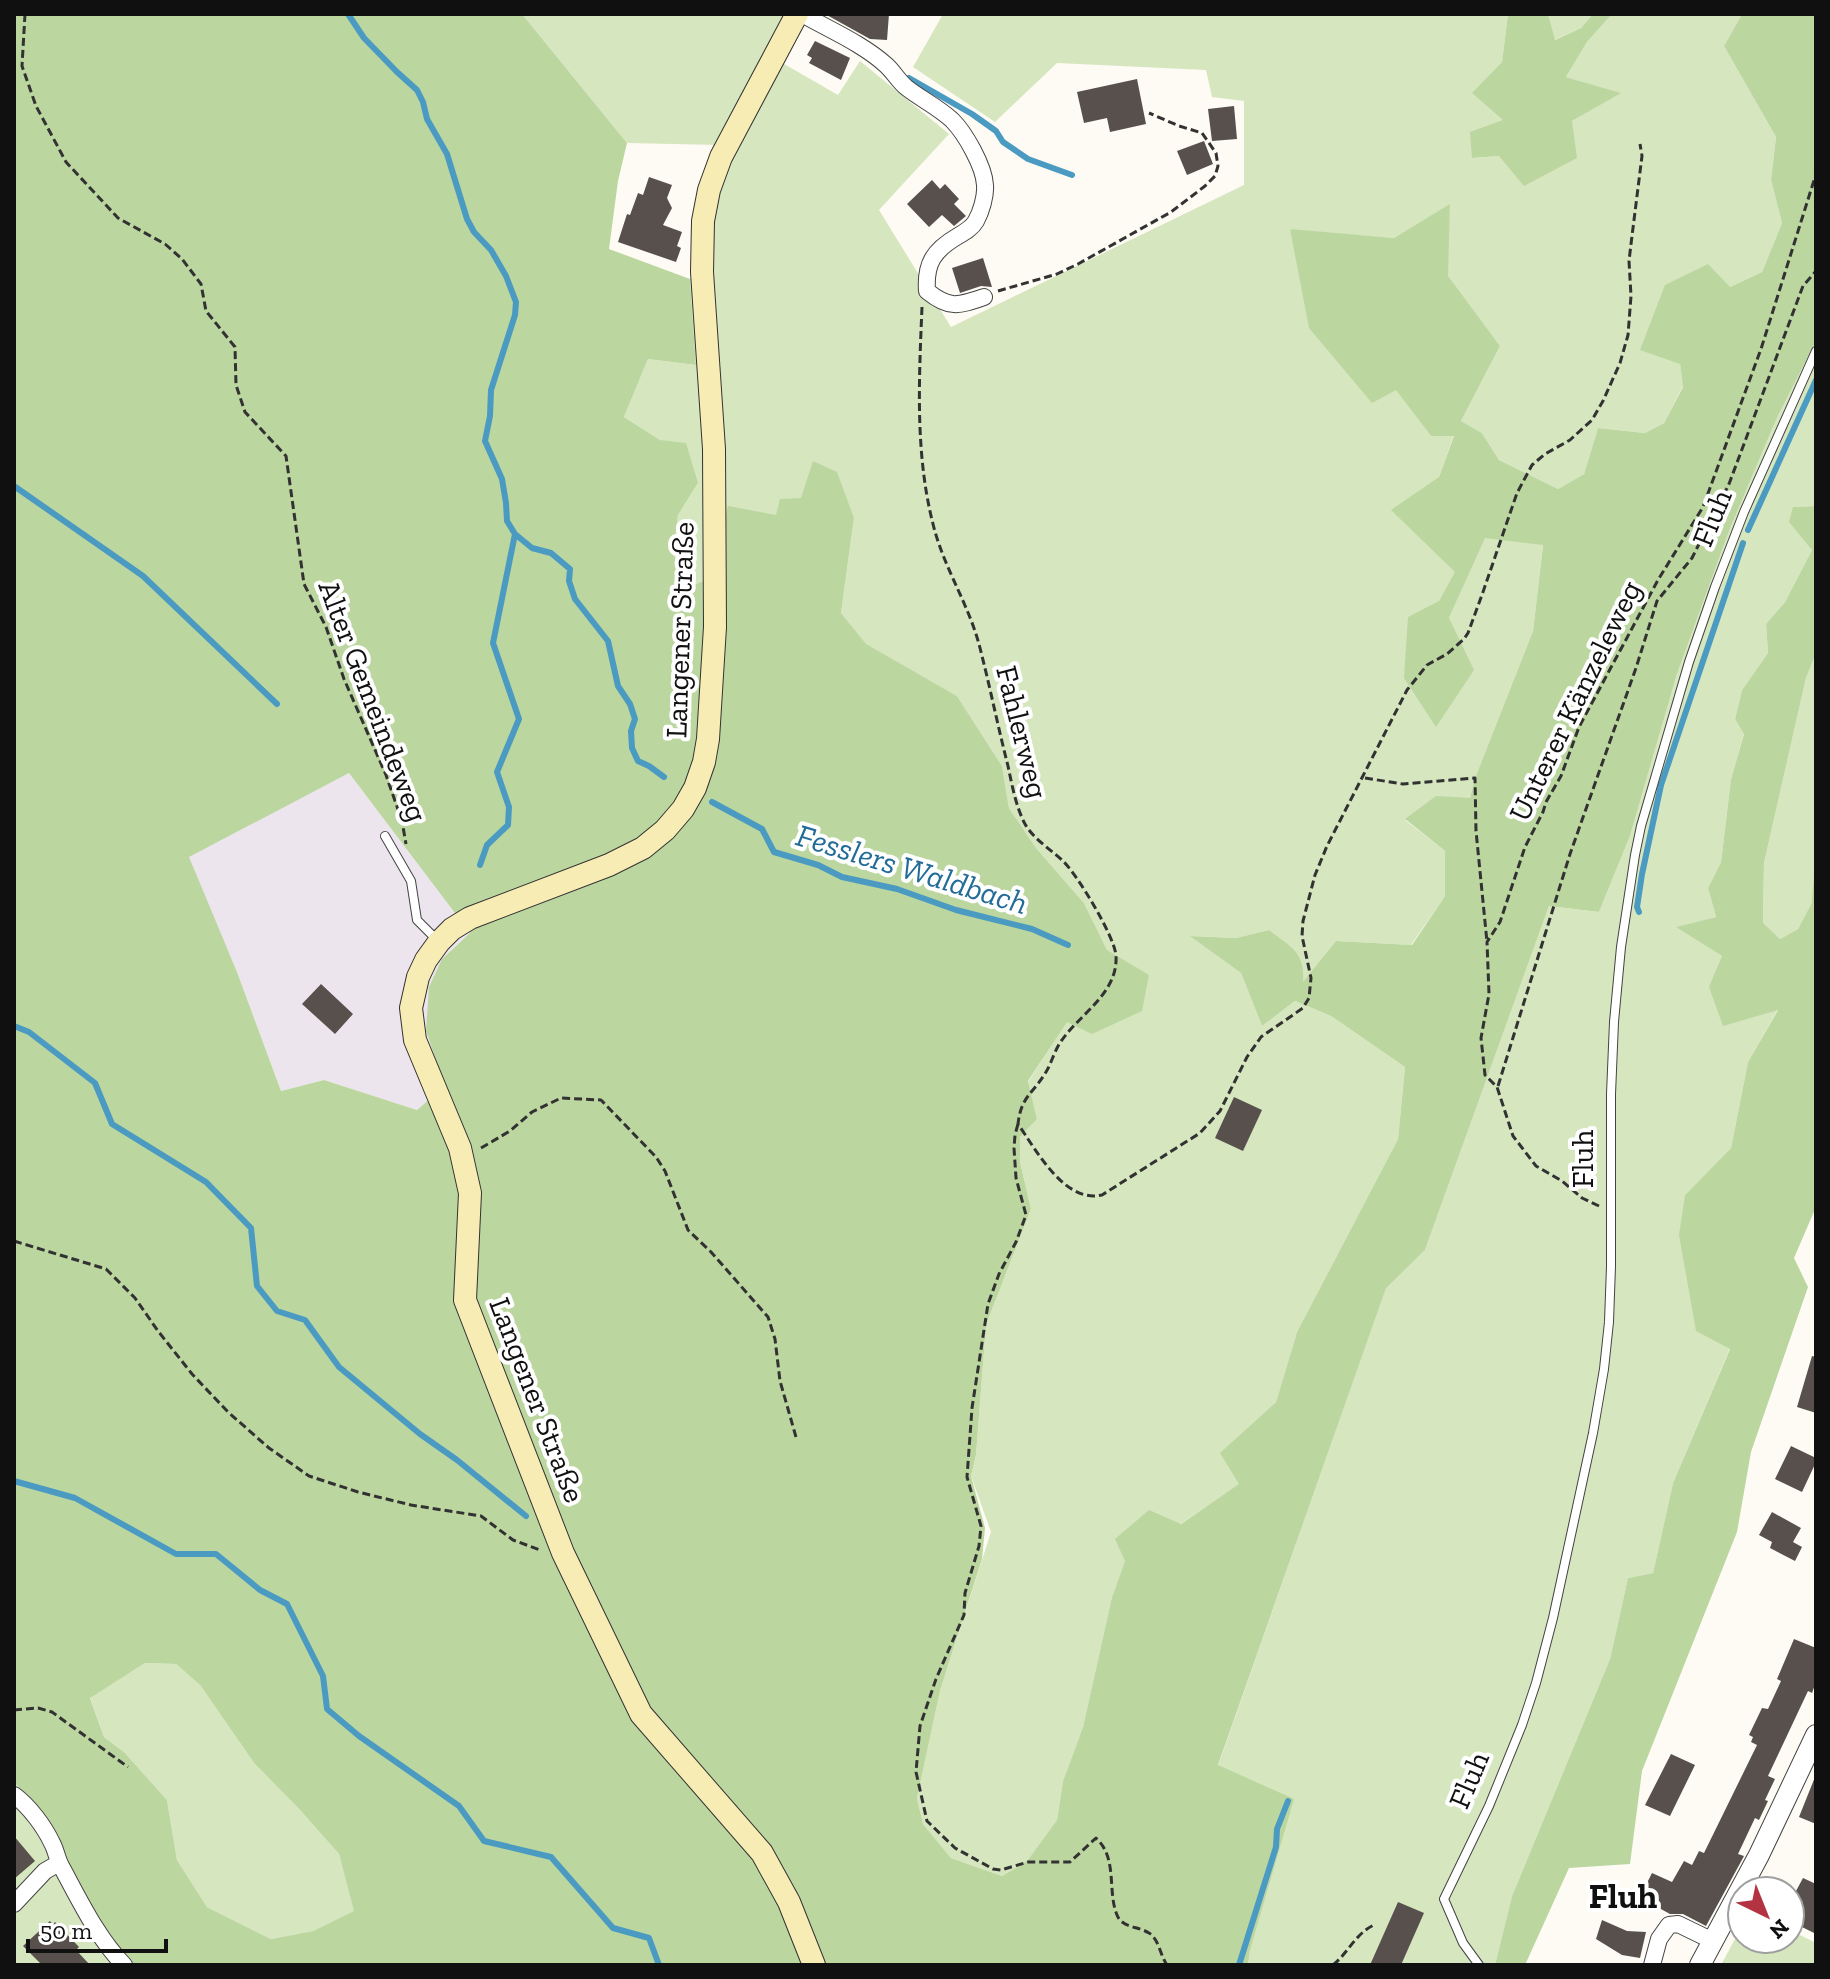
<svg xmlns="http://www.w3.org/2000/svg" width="1830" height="1979" font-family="'Zilla Slab',serif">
	<rect width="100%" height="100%" fill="#fefbf4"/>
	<path fill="#ece5ed" d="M349,773L470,933L442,959L445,1086L417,1110L324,1080L281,1091L237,972L188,857Z"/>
	<path fill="#d6e6bf" d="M522,14H787L719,145L627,143Z
		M943,14H1508L1502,62L1473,93L1504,120L1473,158L1499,156L1572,121L1620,93L1566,77L1587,42L1612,14H1742L1724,46L1776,137L1771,180L1782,223L1762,272L1730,287L1680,364L1683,386L1664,423L1645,433L1598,428L1584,474L1558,489L1499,460L1482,433L1461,421L1500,346L1447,276L1450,205L1394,238L1290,230L1396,389L1431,436L1454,435L1439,477L1456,572L1439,601L1449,618L1485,537L1543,544L1533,631L1475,778L1470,798L1405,820L1445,851V896L1411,945L1336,941L1302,984L1269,930L1236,938L1191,936L1241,973L1262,1026L1295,1001L1331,1016L1405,1067L1398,1139L1297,1332L1276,1402L1221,1453L1240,1484L1125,1561L1112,1597L1083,1727L1063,1781L1057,1820L1027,1861L1002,1876L951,1858L923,1824L917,1798L940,1691L991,1532L971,1476L976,1455L986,1325L1031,1209L1020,1162V1137L1037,1119L1028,1082L1067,1021L1107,950L1084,903L1036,848L1009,808L1002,766L957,696L865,644L841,613L854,518L801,498L777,515L723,574L690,586L673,554L678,515L698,483L660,440L624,417L648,359L696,365L690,279L706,270L715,188L779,61L838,95L860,61L949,134L879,210L951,327L1244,185V101L1212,97L1206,70L1057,63L995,122L913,67Z
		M1548,14H1593L1581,28L1554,40Z
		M1816,341V506L1793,507L1812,550L1785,602L1766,624L1768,653L1742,690L1735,719L1744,733L1731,779L1721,862L1708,888L1716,917L1677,927L1722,956L1778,1009L1748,1062L1731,1148L1685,1195L1730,1348L1673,1483L1653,1573L1628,1578L1610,1659L1512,1896L1495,1965H1248L1250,1950L1218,1766L1386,1287L1425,1250L1549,906L1599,912L1630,836L1677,674L1729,531L1776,420Z
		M1816,653V869L1814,871L1813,903L1798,929L1780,939L1763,924L1764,863L1806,678Z
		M145,1663L176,1664L200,1685L254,1763L300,1810L339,1854L355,1911L313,1931L271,1939L207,1907L177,1860L167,1800L124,1752L104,1737L90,1697Z
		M14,1784L17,1785L42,1816L132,1965H14Z
		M1742,1926V1939H1790V1930L1816,1943V1965H1721Z"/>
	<path fill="#bcd6a0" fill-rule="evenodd" d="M14,14H522L627,143L618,181L609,249L690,279L696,365L648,359L624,417L660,440L686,443L698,483L678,515L673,554L690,586L723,574L721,538L728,506L776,515L780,499L801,498L813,461L837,472L854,518L841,613L866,644L957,696L1002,766L1009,808L1036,848L1084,903L1107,950L1149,975L1142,1011L1092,1034L1067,1022L1028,1081L1037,1119L1020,1137V1162L1031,1209L986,1325L976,1455L971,1476L985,1528L982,1559L940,1691L917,1798L923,1824L951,1858L1002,1876L1027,1861L1057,1820L1063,1781L1083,1727L1112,1597L1125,1561L1115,1539L1149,1510L1181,1524L1239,1484L1220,1453L1276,1402L1297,1332L1398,1139L1405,1067L1331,1016L1295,1001L1262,1026L1241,973L1190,936L1236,938L1269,930C1291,948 1305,951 1303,982L1336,941L1412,945L1445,896V851L1405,819L1436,796L1470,798L1475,778L1533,631L1543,545L1485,538L1449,618L1474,670L1436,727L1404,678L1408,617L1439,601L1455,572L1391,510L1439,477L1454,436H1431L1396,390L1372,403L1309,328L1290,229L1394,238L1450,204L1448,276L1500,346L1461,421L1482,433L1499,460L1558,489L1584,474L1598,428L1645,433L1664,423L1683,387L1680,364L1640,350L1665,285L1708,264L1730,287L1762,272L1782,223L1771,180L1776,137L1724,46L1742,14H1816V341L1776,420L1729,531L1677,674L1630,836L1599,912L1549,906L1425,1250L1386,1288L1218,1765L1294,1799L1250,1950L1248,1965H132L94,1916L42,1816L17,1785L14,1784ZM349,773L470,933L442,959L429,987L426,1031L445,1086L417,1110L324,1080L281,1091L237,972L189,857ZM145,1663L176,1664L200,1685L254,1763L300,1810L339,1854L354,1911L313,1931L271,1939L207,1907L177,1860L167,1800L124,1752L104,1737L90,1698Z
		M1508,14H1548L1555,40L1581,28L1593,14H1612L1587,42L1566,77L1621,93L1572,121L1577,158L1524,186L1499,156L1472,158L1470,132L1503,120L1472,93L1502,62Z
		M1816,506V653L1806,678L1764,863L1763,923L1780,939L1798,929L1812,903L1814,871L1816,869V1207L1794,1258L1808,1287L1751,1452L1737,1532L1642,1771L1630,1864L1569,1868L1525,1965H1495L1512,1896L1610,1659L1628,1578L1653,1573L1673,1483L1730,1349L1696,1331L1679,1235L1685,1195L1731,1148L1748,1062L1778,1010L1723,1026L1709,987L1722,956L1676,927L1716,917L1708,888L1721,862L1731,779L1744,734L1735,719L1742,690L1768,653L1766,624L1785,602L1812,550L1789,522L1793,507Z"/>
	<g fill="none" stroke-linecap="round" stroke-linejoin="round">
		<path stroke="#4a9ac2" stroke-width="6" d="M348,14L364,38L397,72L417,90L423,102L427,119L447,154L467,219L474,232L491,250L506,276L516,302L515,315L491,390L490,416L485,441L502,479L506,503L507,521L515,534L532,548L551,553L570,569L569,581L575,599L608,641L618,686L630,704L635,719L631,731L632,748L638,761L649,766L664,777
			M909,78L972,114L996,131L1003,142L1028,159L1072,175
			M14,486L143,576L277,704
			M1748,530L1816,380
			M712,802L762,829L774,852L818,865L842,877L897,889L956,910L1032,929L1068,945
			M480,865L487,845L508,825L509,807L497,772L519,719L493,643L515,534
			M1639,912L1637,907L1642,874L1661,785L1743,543
			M14,1026L29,1032L95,1083L112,1124L206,1182L251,1228L257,1286L277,1311L305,1320L339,1367L420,1434L457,1460L526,1516
			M14,1481L75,1498L176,1554H216L260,1590L287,1604L323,1676L327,1709L359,1736L459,1806L484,1841L551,1857L613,1928L649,1938L659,1965
			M1239,1965L1276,1847L1277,1829L1288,1801"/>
	</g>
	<path fill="#58504d" d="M825,14H889L887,40L870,39Z
		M815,41L850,58L841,80L809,63L812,58L807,55Z
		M1137,79L1146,124L1110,132L1107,118L1084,123L1077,92Z
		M1234,106L1237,139L1212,141L1208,109Z
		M1204,141L1213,164L1187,175L1177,151Z
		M649,177L672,185L667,198L672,208L663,225L682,232L677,246L681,248L676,262L618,242L627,214L630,215L638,193L643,195Z
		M932,180L940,189L945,184L959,199L954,204L966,216L954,226L942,215L929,227L907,204Z
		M983,258L992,287L981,286L960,293L952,268Z
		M321,984L353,1014L335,1034L302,1004Z
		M1234,1097L1262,1110L1243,1151L1215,1138Z
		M1812,1356L1816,1357V1413L1797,1407Z
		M1791,1446L1816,1458V1462L1802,1492L1775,1479Z
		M1772,1512L1801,1528L1793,1542L1802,1547L1795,1561L1770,1548L1772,1542L1759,1535Z
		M1794,1639L1816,1648V1682L1812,1693L1808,1691L1768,1776L1775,1779L1765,1800L1768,1801L1759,1820L1755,1818L1738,1854L1744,1856L1706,1926L1683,1914H1670L1659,1908L1660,1906L1640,1897L1652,1873L1672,1882L1684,1861L1692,1865L1699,1851L1704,1853L1757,1745L1751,1742L1753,1737L1749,1735L1762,1708L1768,1709L1781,1681L1777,1679Z
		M1671,1754L1695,1765L1670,1816L1645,1805Z
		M1815,1777H1816V1824L1799,1817Z
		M14,1836L35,1861L14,1879Z
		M1803,1878L1816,1884V1934L1790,1921V1888L1796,1891Z
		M1398,1902L1424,1913L1401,1965H1370Z
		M1602,1920L1627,1931L1646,1932L1640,1958L1622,1955L1596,1939Z
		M50,1921L53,1925L55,1922L79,1947L76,1950L90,1965H42L23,1946Z"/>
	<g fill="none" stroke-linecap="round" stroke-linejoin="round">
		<defs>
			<path id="service" d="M385,836L411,881L417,920L437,940
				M1479,1965L1463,1943L1444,1899L1489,1806L1522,1725L1536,1683L1553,1618L1593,1433L1604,1369L1609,1322L1611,1266V1094L1614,1022L1621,947L1635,855L1641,826L1689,662L1715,587L1744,512L1816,351"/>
			<path id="minor" d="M802,14C830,30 863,44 886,65C894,72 898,81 907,88C921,99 938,107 952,120C965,133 984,166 985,185C986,196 981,212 976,221C972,228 965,232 958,236C934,250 925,263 927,291C949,309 958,306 984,297
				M14,1795C29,1806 44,1826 52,1843C56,1850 57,1859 61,1866C79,1899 98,1939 124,1965
				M14,1904L45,1871L59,1863
				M1652,1965L1659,1939L1669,1925L1678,1924L1713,1941"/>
			<path id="tertiary" d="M1700,1965L1759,1855L1816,1735"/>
			<path id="secondary" d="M797,14L721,157L709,190L703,221L702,272L714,449L715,627L708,739L704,762L695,788L683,809L665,830L643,848L609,865L470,918L452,929L439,942L426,960L418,977L411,1008L415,1040L460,1148L470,1193L465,1300L563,1553L641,1714L762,1853L789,1902L814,1965"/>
		</defs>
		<use href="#service" stroke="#434343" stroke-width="10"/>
		<use href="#minor" stroke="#434343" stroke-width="18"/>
		<use href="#tertiary" stroke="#434343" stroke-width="22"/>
		<use href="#secondary" stroke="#323232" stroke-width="24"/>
		<path stroke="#323232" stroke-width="3" stroke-dasharray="8 4" stroke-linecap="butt" d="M25,14L22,66L36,106L66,162L118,218L165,244L182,259L201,284L206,311L235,347L236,385L245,412L286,456L304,584L326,627L344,679L386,775L402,821L406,844
			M998,291L1057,274L1078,264L1171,212L1205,186L1215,176L1218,166L1216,153L1202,133L1179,126L1149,113
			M922,307C919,380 915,453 933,524C944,569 969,604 980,648C990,687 998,727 1008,766C1012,785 1016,807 1025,824C1034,840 1052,850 1064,862C1078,876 1115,937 1116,956C1118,993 1081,1013 1062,1040C1055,1049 1052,1062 1046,1072C1033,1094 1021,1096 1018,1124C1036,1150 1065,1204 1102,1195L1200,1133L1220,1111L1247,1057L1261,1037L1303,1008L1309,998L1311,978L1302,936L1303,921L1315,875L1327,846L1407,690L1427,665L1447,654L1464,639L1468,633L1483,592L1517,493L1532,465L1545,454L1570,440L1592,420L1603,401L1620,363L1628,335L1631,296L1629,261L1631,244L1642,156L1640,144
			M1365,778L1403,784L1475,778L1476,831L1487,942
			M1498,1086L1570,854L1636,668L1657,601L1692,558L1729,484L1803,286L1816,271
			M1018,1124L1015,1135L1014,1148L1016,1178L1026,1215L1016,1242L999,1274L988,1304L972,1408L967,1477L981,1526L979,1546L965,1593L964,1615L936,1679L920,1726L916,1772L927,1821L955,1848L993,1869L1001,1870L1028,1862H1070L1096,1838C1118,1858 1107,1891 1117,1915C1122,1928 1138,1926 1149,1933C1159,1939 1160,1955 1167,1965
			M481,1148L510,1131L532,1112L561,1098L601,1100L656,1157L665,1171L688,1230L711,1252L768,1317L775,1339L780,1381L796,1437
			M1599,1206L1582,1198L1562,1181L1536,1166L1513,1136L1497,1087L1485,1075L1481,1038L1489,994L1487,942L1500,922L1525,847L1543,812L1546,802L1561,776L1579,727L1658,580L1703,507L1761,349L1816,174
			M14,1241L106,1269L135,1298L158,1331L192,1374L228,1412L269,1448L309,1476L358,1492L411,1505L481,1516L513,1540L540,1550
			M14,1710L38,1708L52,1712L128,1767
			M1333,1965C1348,1953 1356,1933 1374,1925"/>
		<use href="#service" stroke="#fff" stroke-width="8"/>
		<use href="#minor" stroke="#fff" stroke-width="16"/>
		<use href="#tertiary" stroke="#fff" stroke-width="20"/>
		<use href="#secondary" stroke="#f8ecb5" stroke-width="22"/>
	</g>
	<g text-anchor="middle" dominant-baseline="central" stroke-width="8" stroke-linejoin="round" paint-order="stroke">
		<g font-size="30" fill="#101010" stroke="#fff">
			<text transform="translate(1712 518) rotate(-68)">Fluh</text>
			<text transform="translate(680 630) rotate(-88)">Langener Straße</text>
			<text transform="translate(373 701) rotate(69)">Alter Gemeindeweg</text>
			<text transform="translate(1575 701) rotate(-64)">Unterer Känzeleweg</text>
			<text transform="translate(1022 732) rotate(76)">Fahlerweg</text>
			<text transform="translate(1583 1159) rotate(-90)">Fluh</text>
			<text transform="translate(537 1400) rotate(69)">Langener Straße</text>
			<text transform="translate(1469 1780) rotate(-67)">Fluh</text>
		</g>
		<g font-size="32" font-style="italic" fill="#236c98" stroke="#fff">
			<text transform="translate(912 869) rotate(17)">Fesslers Waldbach</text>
		</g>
		<g font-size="34" font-weight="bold" fill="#101010" stroke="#fff">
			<text x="1623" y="1896">Fluh</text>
		</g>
	</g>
	<rect width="1830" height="1979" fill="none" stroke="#101010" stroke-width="32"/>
	<g transform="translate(1766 1915) rotate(137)"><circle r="38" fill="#ffffff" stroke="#9f9f9f" stroke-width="2"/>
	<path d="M0-6L14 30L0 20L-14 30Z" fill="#b43342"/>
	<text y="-12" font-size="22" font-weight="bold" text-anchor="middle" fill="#101010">N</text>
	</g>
	<path d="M28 1939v12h138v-12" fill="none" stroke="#101010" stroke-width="4"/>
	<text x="40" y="1939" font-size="24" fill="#101010" stroke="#ffffff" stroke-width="6" paint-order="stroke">50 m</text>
</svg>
